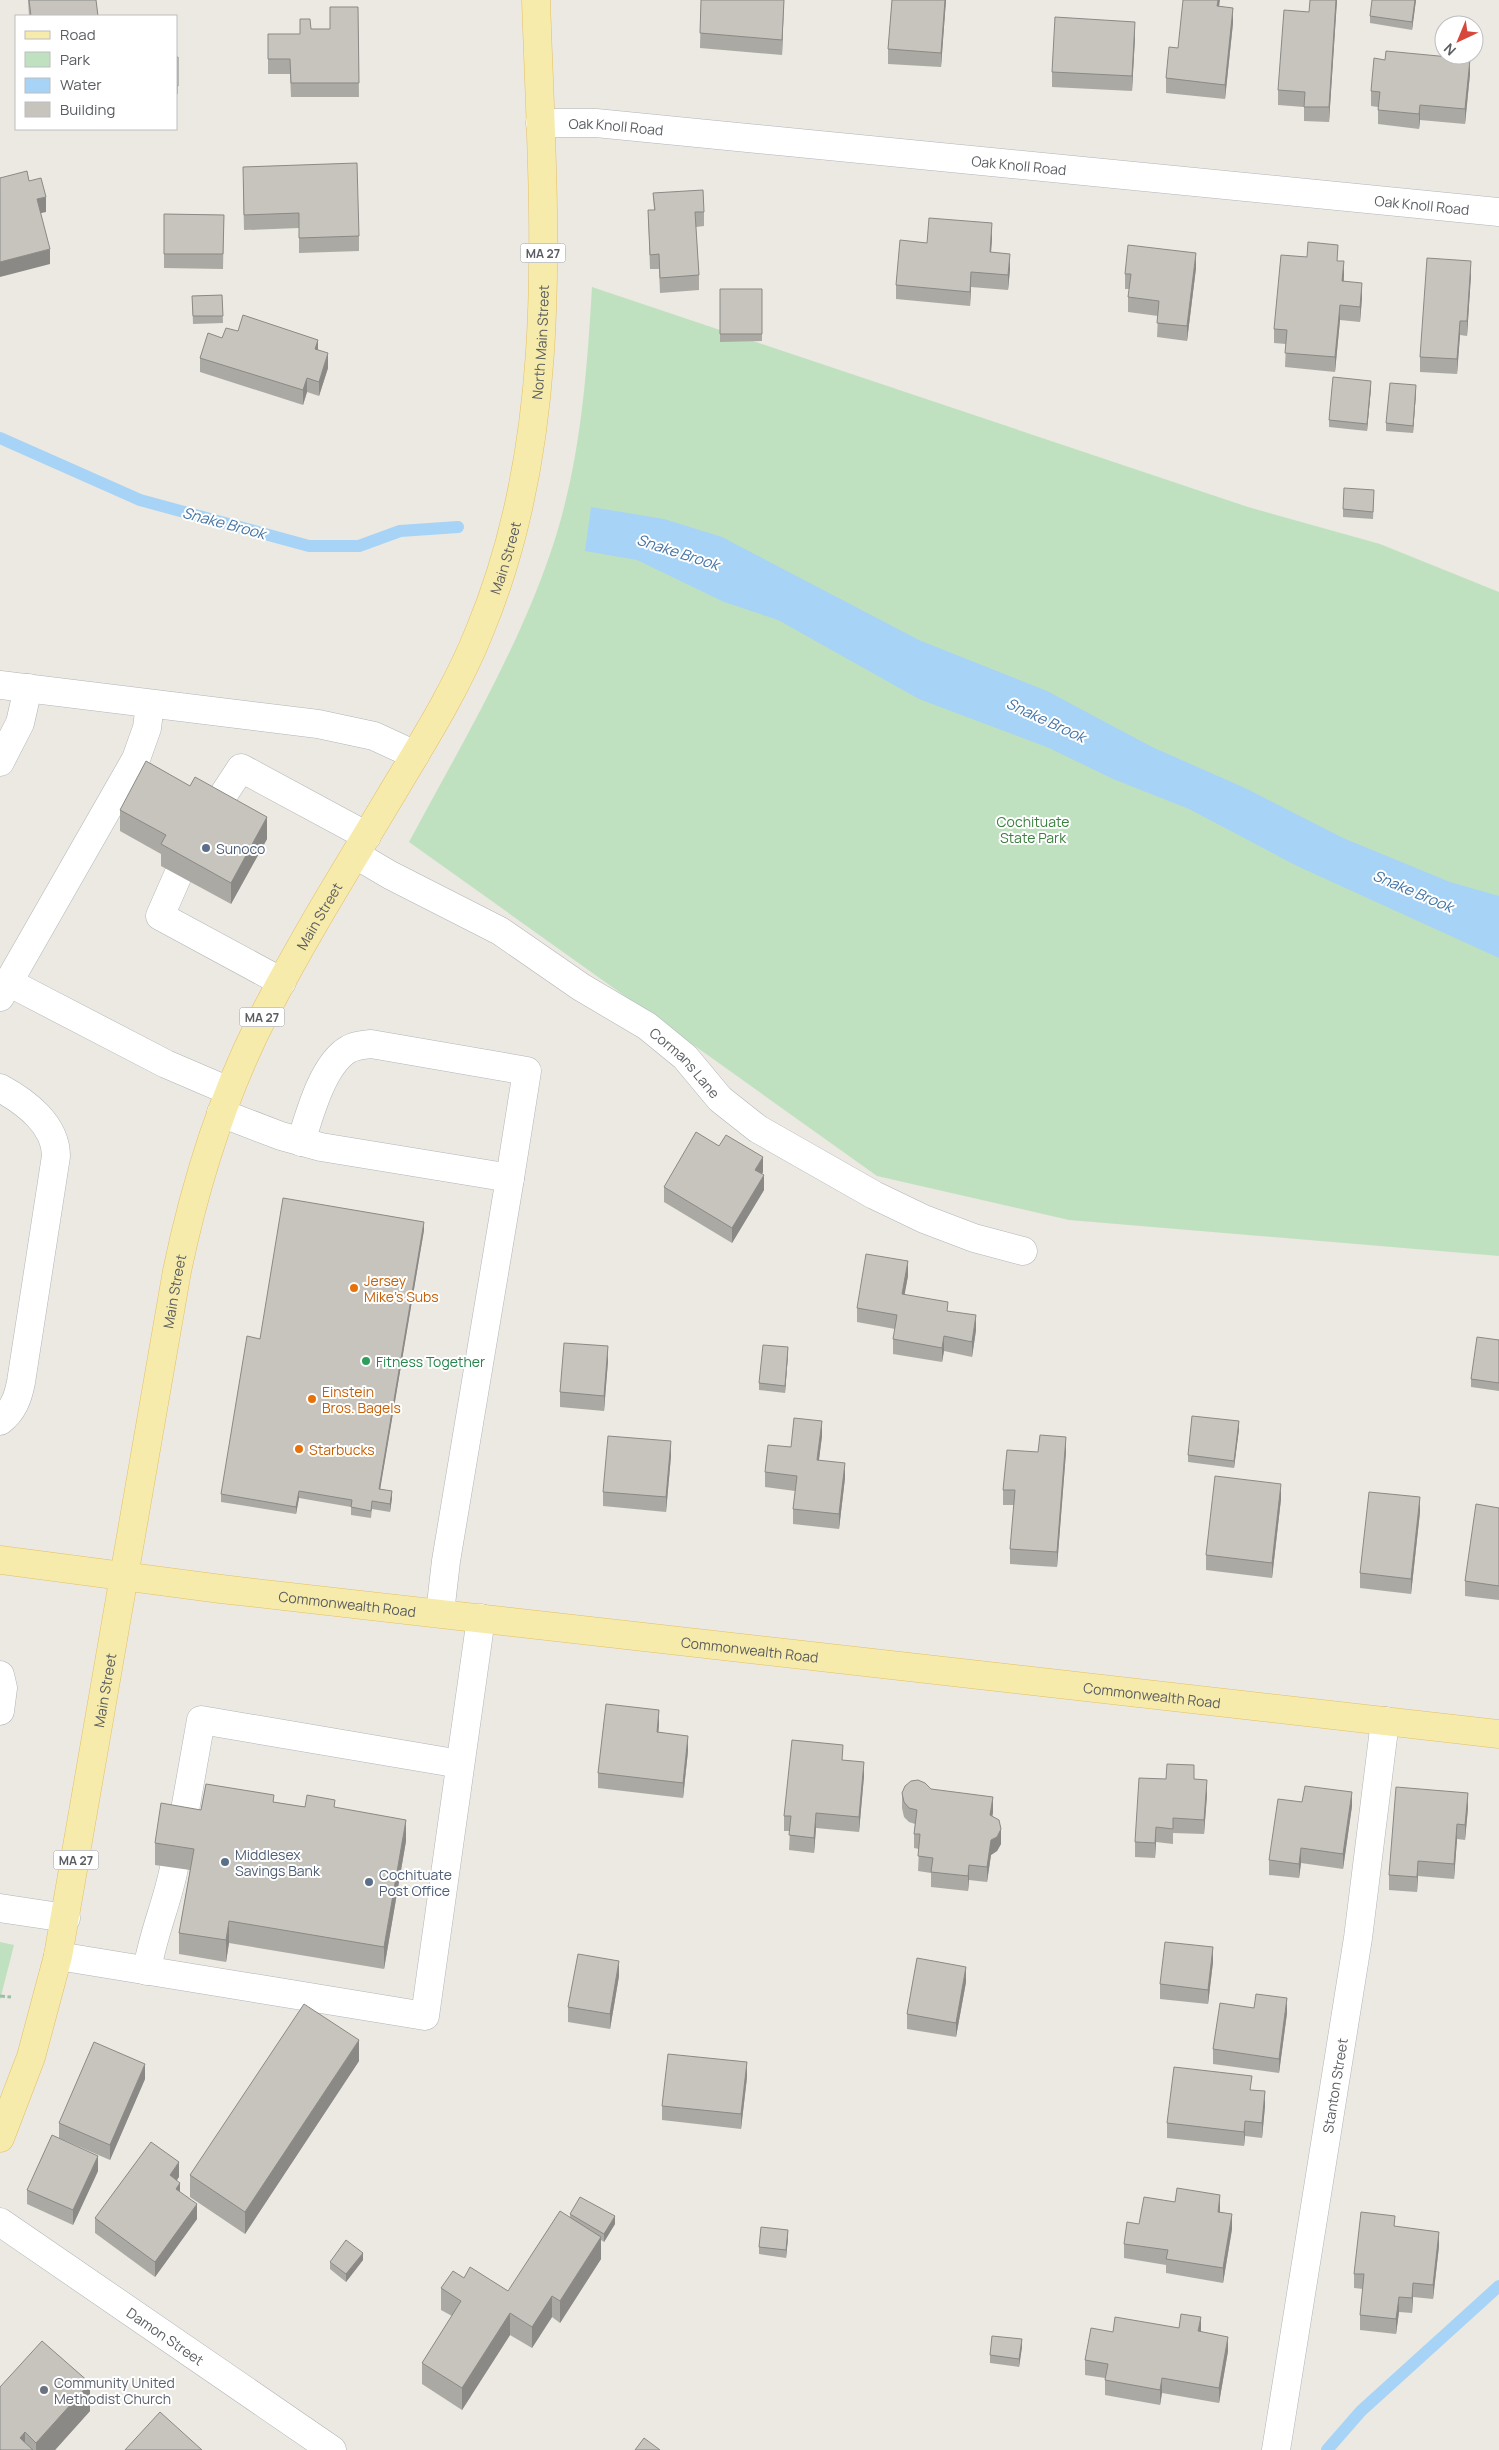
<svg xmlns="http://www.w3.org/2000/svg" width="1499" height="2450" font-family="Manrope,sans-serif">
	<rect width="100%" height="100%" fill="#ebe9e1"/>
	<path fill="#c0e1c0" d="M592,287L1248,507L1380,544L1499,592V1256L1069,1220L877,1176L409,842C462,743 522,644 556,536C581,455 587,372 592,287Z
		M0,1942L14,1945L0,2000Z"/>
	<path fill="#a6d3f6" d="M591,507L664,519L722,537L919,640L1047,691L1152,747L1245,788L1343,838L1450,882L1499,896V958L1297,866L1189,809L1113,779L1049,748L919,699L778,620L724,602L637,560L585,551Z"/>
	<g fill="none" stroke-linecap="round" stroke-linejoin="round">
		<path stroke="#a6d3f6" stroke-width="12" d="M0,438L140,500L309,546H359L400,531L458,527
			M1327,2450L1361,2411L1499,2286"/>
		<defs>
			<g id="minor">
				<path id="s1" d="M540,123H596L1499,212"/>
				<path d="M0,685L318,724L374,736L415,755"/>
				<path d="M0,762L20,723L28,688"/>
				<path d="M214,809L241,768L367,836"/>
				<path id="s2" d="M356,855L390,875L500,931L581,987L647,1026L685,1057L720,1099L758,1129L874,1195L924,1219L974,1238L1023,1251"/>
				<path d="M178,875L160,916L282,982"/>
				<path d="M8,982L166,1064L229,1091"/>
				<path d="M0,997L136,759L147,728L150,704"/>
				<path d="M0,1088C26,1102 56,1125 56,1156L21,1382C18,1398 13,1411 0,1421"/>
				<path d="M221,1113L281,1136L321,1147L510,1178L446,1561L440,1613"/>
				<path d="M301,1142C309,1116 323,1063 349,1049C356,1045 363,1045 371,1044L527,1071L510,1178"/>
				<path d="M0,1675L3,1688L0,1711"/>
				<path d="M182,1827L201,1720L460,1764"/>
				<path d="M0,1908L66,1918"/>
				<path d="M58,1956L425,2016L481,1618"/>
				<path d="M147,1971C152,1936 167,1904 174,1868"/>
				<path id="s3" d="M0,2222L332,2450"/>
				<path id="s4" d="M1276,2450L1358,1938L1385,1721"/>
			</g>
			<g id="major">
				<path id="s5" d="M0,1560L221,1589L1499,1734"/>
				<path id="s6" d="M0,2138L31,2057L58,1956L177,1271C196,1180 224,1091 267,1009C307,931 355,856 400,780C429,732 459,683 480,630C563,430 543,212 536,0"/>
			</g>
		</defs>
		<use href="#minor" stroke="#b2b4b8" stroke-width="29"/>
		<use href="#major" stroke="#e3bf62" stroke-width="29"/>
		<path stroke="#9ac1a5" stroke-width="3" stroke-dasharray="5 2.5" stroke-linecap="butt" d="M0,1996L11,1997"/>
		<use href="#minor" stroke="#fff" stroke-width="28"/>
		<use href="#major" stroke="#f7ebab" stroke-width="28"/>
	</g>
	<path fill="#aba9a3" d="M28,0H96L98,16H29Z
		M701,0H784L782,55L700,48Z
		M892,0H946L941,67L888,64V49Z
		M1337,0L1329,122L1304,121V107L1278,105V90L1309,12Z
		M1416,0L1412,30L1370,23V16Z
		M358,7L359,97H291L290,74H268V34H300L311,29H330Z
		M1233,23L1225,99L1166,93V78L1178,48Z
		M1135,37L1132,91L1052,87V72Z
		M176,57H178V94H176Z
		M1470,74L1465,124L1420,120L1419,129L1378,124V107L1371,106V91Z
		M243,182L359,236V251L299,253V228L244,230Z
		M653,193L704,212V226L696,227L699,275V290L660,293L659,269H650L648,210H654Z
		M164,214L224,215L223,269L164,268Z
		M992,238L991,252L1010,269L1008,290L971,287L970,306L896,299V285L927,243Z
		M1338,261L1344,276V281L1362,298L1360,322L1340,320L1335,372L1285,367L1286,344L1274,343V329Z
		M1196,268L1187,341L1157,337L1158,316L1128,312V297L1130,289H1125V274Z
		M1471,275L1467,336L1460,335L1457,374L1420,372V357Z
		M720,289H762V341L720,342Z
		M222,295L223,323L193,324L192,296Z
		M238,331L318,349L328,368L319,396L307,392L303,405L200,372V358L222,338Z
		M1371,388L1367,431L1329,427V420Z
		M1416,393L1413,433L1386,431V423Z
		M1374,498L1373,519L1343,517V509Z
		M190,786L267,839L231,904L161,866V854L120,831V810Z
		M719,1146L763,1172L762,1174L764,1190L732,1243L664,1202V1187Z
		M424,1230L380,1489L392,1498L390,1512L372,1509L371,1518L351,1515V1507L299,1498L296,1514L221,1502V1494L260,1339Z
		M908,1276L904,1294L948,1311L976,1330L972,1357L944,1351L942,1362L893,1354V1339L895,1329L857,1322V1308Z
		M1499,1340V1391L1471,1387V1379Z
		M788,1355L785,1393L759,1390V1383Z
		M608,1361L604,1411L560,1407V1392Z
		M1239,1429L1234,1468L1188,1462V1455Z
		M822,1436L819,1460L845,1478L839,1529L793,1524V1509L795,1491L765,1487V1472L791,1447Z
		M1038,1452H1066L1057,1567L1010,1564V1549L1014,1505H1003V1490Z
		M671,1456L666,1512L603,1506V1492Z
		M1281,1499L1272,1578L1206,1570V1555Z
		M1499,1508V1600L1465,1596V1581Z
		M1420,1512L1411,1594L1360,1588V1573Z
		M659,1725L658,1733L688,1751L683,1798L598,1788V1773Z
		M843,1760L864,1776L859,1832L816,1828L814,1853L789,1850L790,1831H784V1816Z
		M1166,1779H1194L1207,1795L1204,1834L1173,1833V1844L1156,1842L1155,1858L1135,1857V1842Z
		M931,1789L993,1812L992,1817L1001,1844L997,1851L991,1855L987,1882L969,1880L968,1891L931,1887V1873L918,1871L919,1849L914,1848V1834L915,1824L909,1822L904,1817L902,1808V1793Z
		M274,1802L305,1807L335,1808L406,1841L384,1969L229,1943L226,1962L179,1954V1933L190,1870L155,1865V1843L201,1810Z
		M1302,1802L1352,1806L1343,1869L1301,1863L1299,1878L1269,1875V1860Z
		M1468,1808L1465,1840L1457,1839L1454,1879L1418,1876L1417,1892L1389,1890V1875Z
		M1213,1962L1208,2004L1160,1999V1984Z
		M619,1976L610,2029L568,2022V2007Z
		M966,1982L956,2037L907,2029V2014Z
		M1254,2008L1287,2013L1279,2073L1213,2064V2049Z
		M359,2061L245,2234L190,2197V2175Z
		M747,2077L741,2129L662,2120V2106Z
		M145,2079L110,2160L59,2138V2123Z
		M1265,2106L1262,2138L1245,2136L1244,2146L1167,2138V2123Z
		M98,2171L73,2225L27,2204V2190Z
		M179,2177L177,2180L180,2192L197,2219L155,2277L95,2233V2218Z
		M1220,2210V2212L1232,2229L1223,2283L1166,2273V2265L1124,2258V2244Z
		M570,2214L615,2224L604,2242L601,2240V2259L560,2323L552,2317L532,2348L510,2335L462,2410L422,2384V2363L452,2316L441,2310V2288L464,2278L508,2291L570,2218Z
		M1395,2226L1439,2246L1433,2299L1413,2297L1412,2313L1399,2312L1396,2334L1360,2330V2315L1363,2289L1354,2288V2274Z
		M788,2238L786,2258L759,2254V2247Z
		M363,2260L346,2282L330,2269V2262Z
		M1179,2328L1201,2332L1228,2351L1219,2403L1162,2393L1160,2405L1105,2395V2378L1085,2375V2360L1113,2332Z
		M1022,2347L1019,2367L990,2363V2355Z
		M0,2387L90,2411L55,2450H0Z"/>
	<path fill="#8b8985" d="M784,0L782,55V40Z
		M945,0H946L941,67V53Z
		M1218,0H1220L1217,21V6Z
		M1336,0H1337L1329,122V107Z
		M1415,0H1416L1412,30V22Z
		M1233,8V23L1225,99V85Z
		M1135,22V37L1132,91V76Z
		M1470,59V74L1465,124V109Z
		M1420,105V120L1419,129V114Z
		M46,197V212L37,214V199Z
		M992,223V238L990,267V252Z
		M50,249V264L0,277V262Z
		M1196,253V268L1187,341V326Z
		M1010,254V269L1008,290V275Z
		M1344,261V276L1342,295V281Z
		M1471,261V275L1467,336V321Z
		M971,272V287L970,306V292Z
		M1362,283V298L1360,322V307Z
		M1340,305V320L1335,372V357Z
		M1460,321V335L1457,374V359Z
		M318,340V355L315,349Z
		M328,353V368L319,396V382Z
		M307,378V392L303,405V390Z
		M1371,381V388L1367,431V424Z
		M1416,385V393L1413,433V426Z
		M267,817V839L231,904V883Z
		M763,1157V1172L755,1185V1170Z
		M764,1175V1190L732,1243V1228Z
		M424,1222V1230L379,1496V1489Z
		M908,1261V1276L902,1309V1294Z
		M976,1315V1330L972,1357V1342Z
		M944,1336V1351L942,1362V1348Z
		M608,1346V1361L604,1411V1396Z
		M788,1347V1355L785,1393V1386Z
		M822,1421V1436L817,1474V1460Z
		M1239,1421V1429L1234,1468V1461Z
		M1066,1437V1452L1057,1567V1552Z
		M671,1441V1456L666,1512V1497Z
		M845,1463V1478L839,1529V1514Z
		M1281,1484V1499L1272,1578V1563Z
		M299,1491V1498L296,1514V1507Z
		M392,1491V1498L390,1512V1504Z
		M1420,1497V1512L1411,1594V1579Z
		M659,1710V1725L657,1747V1732Z
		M688,1736V1751L683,1798V1783Z
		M864,1762V1776L859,1832V1817Z
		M1207,1780V1795L1204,1834V1820Z
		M1352,1792V1806L1343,1869V1854Z
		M1468,1793V1808L1465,1840V1825Z
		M993,1797V1812L990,1830V1815Z
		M816,1813V1828L814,1853V1838Z
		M406,1820V1841L384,1969V1947Z
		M1457,1824V1839L1454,1879V1864Z
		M1156,1827V1842L1155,1858V1843Z
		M1001,1829V1844L997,1851L991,1855L987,1882V1867L991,1840Z
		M1301,1848V1863L1299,1878V1864Z
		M1418,1861V1876L1417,1892V1877Z
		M969,1865V1880L968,1891V1876Z
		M229,1921V1943L226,1962V1940Z
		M1213,1947V1962L1208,2004V1990Z
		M619,1961V1976L610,2029V2014Z
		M966,1967V1982L956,2037V2023Z
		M1287,1998V2013L1279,2073V2059Z
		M359,2040V2061L245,2234V2212Z
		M747,2062V2077L741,2129V2114Z
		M145,2064V2079L110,2160V2145Z
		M1265,2091V2106L1262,2138V2123Z
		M1245,2121V2136L1244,2146V2132Z
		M98,2156V2171L73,2225V2210Z
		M179,2162V2177L170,2189V2175Z
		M180,2183V2198L176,2189Z
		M1220,2195V2210L1218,2226V2212Z
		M197,2204V2219L155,2277V2262Z
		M1232,2214V2229L1223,2283V2268Z
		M615,2216V2224L604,2242V2234Z
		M788,2230V2238L786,2258V2250Z
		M1439,2232V2246L1433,2299V2285Z
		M601,2237V2259L560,2323V2301Z
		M363,2253V2260L346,2282V2274Z
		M1413,2283V2297L1412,2313V2298Z
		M552,2296V2317L532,2348V2327Z
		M1399,2297V2312L1396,2334V2319Z
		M510,2313V2335L462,2410V2388Z
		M1201,2317V2332L1198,2331Z
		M1228,2337V2351L1219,2403V2388Z
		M1022,2339V2347L1019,2367V2359Z
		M1162,2378V2393L1160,2405V2390Z
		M90,2383V2411L55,2450H36V2443Z
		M25,2432V2450L20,2438Z"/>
	<path fill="#c7c4be" stroke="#8b8985" d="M29,0H96L98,16H31Z
		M701,0H784L782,40L700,33Z
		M892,0H945L941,53L888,49Z
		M1183,0H1218L1217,6L1233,8L1225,85L1166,78L1169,47L1178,48Z
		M1310,0H1336L1329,107H1304L1305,92L1278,90L1284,10L1309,12Z
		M1372,0H1415L1412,22L1370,16Z
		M330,7H358L359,83H291L290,59H268V34H300V19H310L311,29H330Z
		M1055,17L1135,22L1132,76L1052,72Z
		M1386,51L1470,59L1465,109L1420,105L1419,114L1378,110L1380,92L1371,91L1374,58L1385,60Z
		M176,57H178V86H176Z
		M357,163L359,236L299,238V213L244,215L243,167Z
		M27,171L29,181L41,178L46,197L37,199L50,249L0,262V178Z
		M703,190L704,212H695L699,275L660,278L659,254L650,255L648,210H655L653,193Z
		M164,214L224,215L223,254H164Z
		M929,218L992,223L990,252L1010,254L1008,275L971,272L970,292L896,285L900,240L927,243Z
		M1308,242L1338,245L1337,261H1344L1342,281L1362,283L1360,307L1340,305L1335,357L1285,353L1287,330L1274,329L1281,255L1307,257Z
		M1128,245L1196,253L1187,326L1157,323L1159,301L1128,297L1131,274H1125Z
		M1427,258L1471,261L1467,321H1460L1457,359L1420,357Z
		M720,289H762V334H720Z
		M222,295L223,316H193L192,296Z
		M243,315L318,340L315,349L328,353L319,382L307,378L303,390L200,358L208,333L222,338L226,328L238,331Z
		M1333,377L1371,381L1367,424L1329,420Z
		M1390,383L1416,385L1413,426L1386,423Z
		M1344,488L1374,490L1373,512L1343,509Z
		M146,761L190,786L195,777L267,817L231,883L161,844L166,835L120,810Z
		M696,1132L719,1146L726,1135L763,1157L755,1170L764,1175L732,1228L664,1187Z
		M283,1198L424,1222L379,1489L392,1491L390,1504L372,1501L371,1511L351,1507L352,1500L299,1491L296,1507L221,1494L247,1336L260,1339Z
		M866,1254L908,1261L902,1294L948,1302L947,1311L976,1315L972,1342L944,1336L942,1348L893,1339L897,1315L857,1308Z
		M1477,1337L1499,1340V1383L1471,1379Z
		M564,1343L608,1346L604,1396L560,1392Z
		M763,1345L788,1347L785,1386L759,1383Z
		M1192,1416L1239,1421L1234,1461L1188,1455Z
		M794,1418L822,1421L817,1460L845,1463L839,1514L793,1509L797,1476L765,1472L768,1445L791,1447Z
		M1040,1435L1066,1437L1057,1552L1010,1549L1015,1490H1003L1007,1450L1038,1452Z
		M608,1436L671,1441L666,1497L603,1492Z
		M1215,1476L1281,1484L1272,1563L1206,1555Z
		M1369,1492L1420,1497L1411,1579L1360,1573Z
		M1476,1504L1499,1508V1586L1465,1581Z
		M606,1704L659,1710L657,1732L688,1736L683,1783L598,1773Z
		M792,1740L843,1745L842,1760L864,1762L859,1817L816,1813L814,1838L789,1835L791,1816H784Z
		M1167,1764L1194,1765V1779L1207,1780L1204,1820L1173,1818V1829L1156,1827L1155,1843L1135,1842L1139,1778L1166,1779Z
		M918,1780L925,1783L931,1789L993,1797L990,1815L999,1820L1001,1829L997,1837L991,1840L987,1867L969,1865L968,1876L931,1872L933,1858L918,1856L920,1834H914L917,1810L909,1808L904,1802L902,1793L905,1786L911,1781Z
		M206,1784L274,1795L273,1802L305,1807L307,1795L335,1800L334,1807L406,1820L384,1947L229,1921L226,1940L179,1933L194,1849L155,1843L161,1803L201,1810Z
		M1305,1786L1352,1792L1343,1854L1301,1848L1299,1864L1269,1860L1278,1799L1302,1802Z
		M1396,1787L1468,1793L1465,1825L1457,1824L1454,1864L1418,1861L1417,1877L1389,1875Z
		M1165,1942L1213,1947L1208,1990L1160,1984Z
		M578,1954L619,1961L610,2014L568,2007Z
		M917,1958L966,1967L956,2023L907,2014Z
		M1256,1994L1287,1998L1279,2059L1213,2049L1220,2003L1254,2008Z
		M304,2004L359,2040L245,2212L190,2175Z
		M94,2042L145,2064L110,2145L59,2123Z
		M668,2054L747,2062L741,2114L662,2106Z
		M1174,2067L1252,2076L1250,2090L1265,2091L1262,2123L1245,2121L1244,2132L1167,2123Z
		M52,2135L98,2156L73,2210L27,2190Z
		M151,2142L179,2162L170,2175L180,2183L176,2189L197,2204L155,2262L95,2218Z
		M1177,2188L1220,2195L1218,2212L1232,2214L1223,2268L1166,2259L1168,2250L1124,2244L1127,2222L1139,2224L1144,2197L1175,2202Z
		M580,2197L615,2216L604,2234L570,2214Z
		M560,2211L601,2237L560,2301L552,2296L532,2327L510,2313L462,2388L422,2363L461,2301L441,2288L453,2271L464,2278L470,2267L508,2291Z
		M1361,2212L1395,2216L1394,2226L1439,2232L1433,2285L1413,2283L1412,2298L1399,2297L1396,2319L1360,2315L1364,2274H1354Z
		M761,2227L788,2230L786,2250L759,2247Z
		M346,2240L363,2253L346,2274L330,2262Z
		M1181,2314L1201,2317L1198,2331L1228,2337L1219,2388L1162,2378L1160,2390L1105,2380L1108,2364L1085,2360L1091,2328L1113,2332L1115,2317L1179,2328Z
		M992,2336L1022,2339L1019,2359L990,2355Z
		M42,2341L90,2383L36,2443L25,2432L20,2438L33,2450H0V2387Z
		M160,2412L202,2450H125Z
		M644,2438L660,2450H635Z"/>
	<g fill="#5c6f8a" stroke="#fff" stroke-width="2">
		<circle cx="206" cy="848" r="5"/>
		<circle cx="225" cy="1862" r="5"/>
		<circle cx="369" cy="1882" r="5"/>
	</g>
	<g fill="#e8710a" stroke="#fff" stroke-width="2">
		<circle cx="354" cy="1288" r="5"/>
		<circle cx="312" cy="1399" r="5"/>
		<circle cx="299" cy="1449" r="5"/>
	</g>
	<circle fill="#2e9e5b" stroke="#fff" stroke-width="2" cx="366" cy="1361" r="5"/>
	<circle fill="#6b7280" stroke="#fff" stroke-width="2" cx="44" cy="2390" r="5"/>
	<g text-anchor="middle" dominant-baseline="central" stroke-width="4" stroke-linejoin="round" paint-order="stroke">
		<g fill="#fff" stroke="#8c8e90" stroke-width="1">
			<rect x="520.5" y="243.5" width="45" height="19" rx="4"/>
			<rect x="239.5" y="1007.5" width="45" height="19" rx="4"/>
			<rect x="53.5" y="1850.5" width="45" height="19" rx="4"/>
		</g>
		<g font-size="12" font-weight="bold" fill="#5a5d61">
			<text x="543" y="253">MA 27</text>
			<text x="262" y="1017">MA 27</text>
			<text x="76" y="1860">MA 27</text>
		</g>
		<g font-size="14" fill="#5a5d61" stroke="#fff">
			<text stroke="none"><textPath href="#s1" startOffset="76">Oak Knoll Road</textPath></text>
			<text stroke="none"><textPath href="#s1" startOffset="481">Oak Knoll Road</textPath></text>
			<text stroke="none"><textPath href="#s1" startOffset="886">Oak Knoll Road</textPath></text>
			<text stroke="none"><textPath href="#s6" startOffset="1895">North Main Street</textPath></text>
			<text stroke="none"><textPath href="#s6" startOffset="1676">Main Street</textPath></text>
			<text stroke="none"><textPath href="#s6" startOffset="1271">Main Street</textPath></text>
			<text stroke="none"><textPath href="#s2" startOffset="391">Cormans Lane</textPath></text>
			<text stroke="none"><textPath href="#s6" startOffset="866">Main Street</textPath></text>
			<text stroke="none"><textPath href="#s5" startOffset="350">Commonwealth Road</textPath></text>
			<text stroke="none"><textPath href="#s5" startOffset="755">Commonwealth Road</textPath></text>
			<text stroke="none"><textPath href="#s6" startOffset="461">Main Street</textPath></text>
			<text stroke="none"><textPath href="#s5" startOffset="1160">Commonwealth Road</textPath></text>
			<text stroke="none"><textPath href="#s4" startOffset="369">Stanton Street</textPath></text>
			<text stroke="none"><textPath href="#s3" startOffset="201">Damon Street</textPath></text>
		</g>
		<g font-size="14" fill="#3c7e3f" stroke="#fff">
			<text x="1033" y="821">Cochituate<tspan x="1033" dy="16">State Park</tspan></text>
		</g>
		<g font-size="14" fill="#4e5e75" stroke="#fff" text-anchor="start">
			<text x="216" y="848">Sunoco</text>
			<text x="235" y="1854">Middlesex<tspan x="235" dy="16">Savings Bank</tspan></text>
			<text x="379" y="1874">Cochituate<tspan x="379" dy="16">Post Office</tspan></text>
		</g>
		<g font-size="14" fill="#c56008" stroke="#fff" text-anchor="start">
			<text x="364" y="1280">Jersey<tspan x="364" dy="16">Mike's Subs</tspan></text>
			<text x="322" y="1391">Einstein<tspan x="322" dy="16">Bros. Bagels</tspan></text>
			<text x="309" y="1449">Starbucks</text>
		</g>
		<g font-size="14" fill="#27864d" stroke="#fff" text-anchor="start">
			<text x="376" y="1361">Fitness Together</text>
		</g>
		<g font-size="14" fill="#5b616d" stroke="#fff" text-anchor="start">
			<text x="54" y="2382">Community United<tspan x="54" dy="16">Methodist Church</tspan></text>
		</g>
		<g font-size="15" font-style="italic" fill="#4675a6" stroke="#fff">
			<text transform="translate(224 523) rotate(15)">Snake Brook</text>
			<text transform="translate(678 552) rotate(18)">Snake Brook</text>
			<text transform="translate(1046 720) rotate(25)">Snake Brook</text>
			<text transform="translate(1413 891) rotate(23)">Snake Brook</text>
		</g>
	</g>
	<rect x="15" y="15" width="162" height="115" fill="#ffffff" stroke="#bdbec0"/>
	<rect x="25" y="31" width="25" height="8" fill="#f7ebab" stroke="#bdbec0"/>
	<text x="60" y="40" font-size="15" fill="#5a5d61">Road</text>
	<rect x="25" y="52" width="25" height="15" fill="#c0e1c0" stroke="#bdbec0"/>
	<text x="60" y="65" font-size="15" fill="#5a5d61">Park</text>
	<rect x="25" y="78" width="25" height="15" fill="#a6d3f6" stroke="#bdbec0"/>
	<text x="60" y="90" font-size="15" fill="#5a5d61">Water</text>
	<rect x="25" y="102" width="25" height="15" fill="#c7c4be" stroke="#bdbec0"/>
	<text x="60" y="115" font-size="15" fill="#5a5d61">Building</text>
	<g transform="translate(1459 40) rotate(224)"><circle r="24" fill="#ffffff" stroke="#bdbec0"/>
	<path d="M0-4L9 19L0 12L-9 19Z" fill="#d8473b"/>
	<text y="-8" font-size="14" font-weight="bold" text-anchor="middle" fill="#5a5d61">N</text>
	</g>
</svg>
